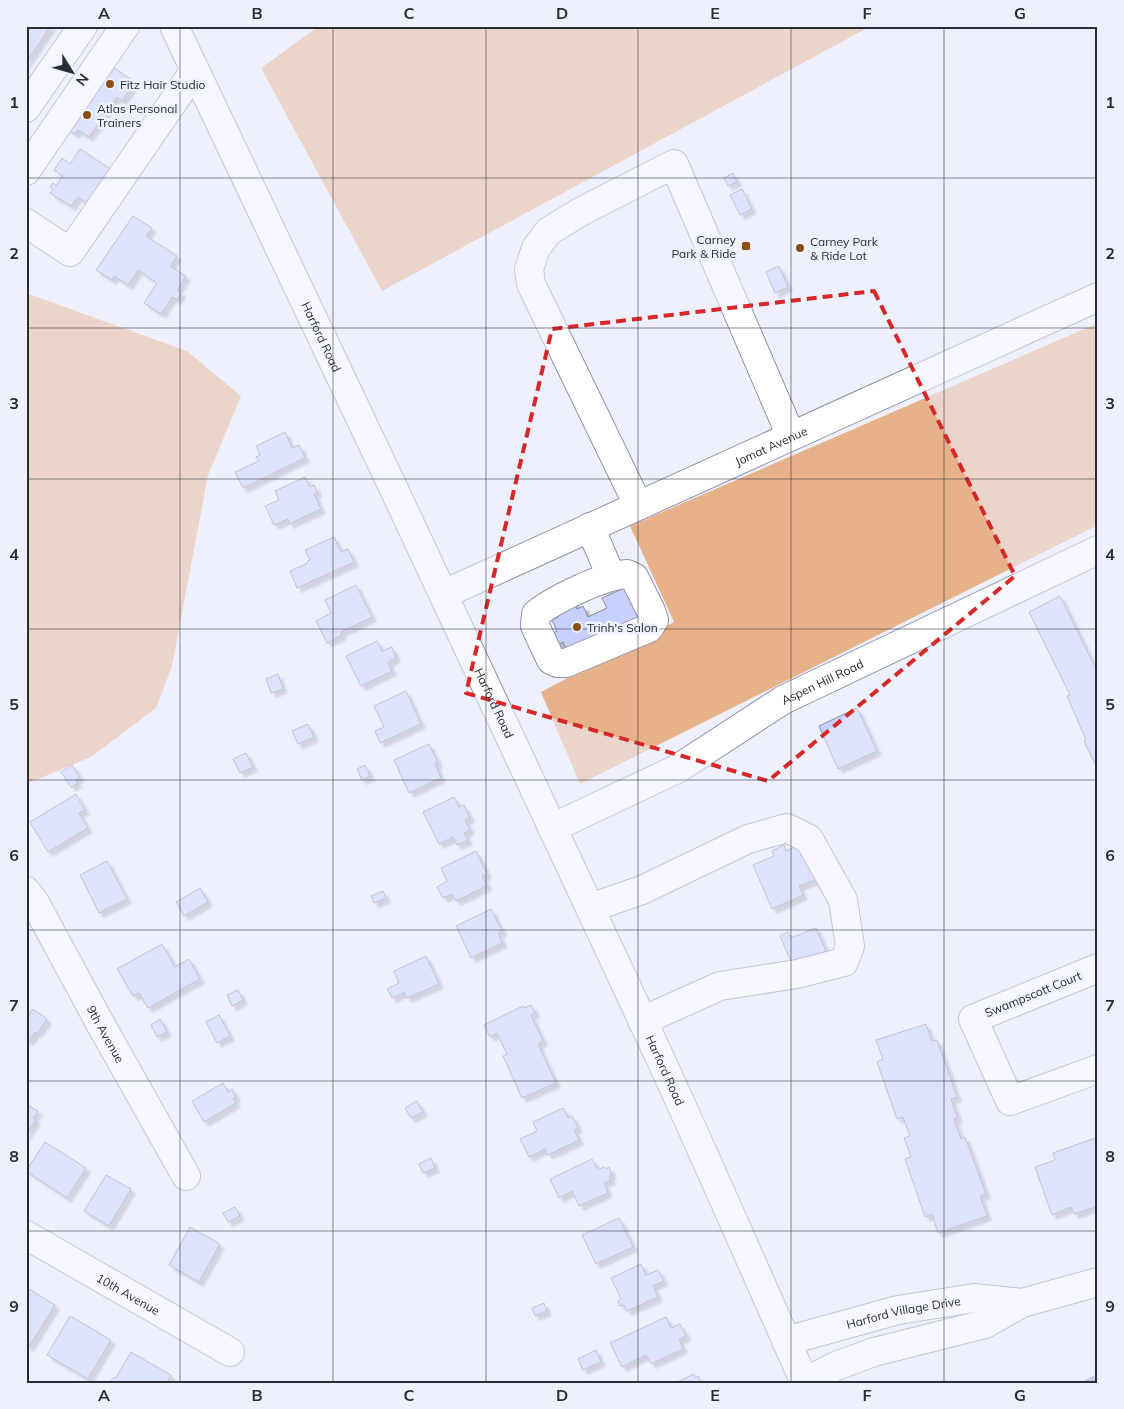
<svg xmlns="http://www.w3.org/2000/svg" width="1124" height="1409" font-family="Mulish,sans-serif">
	<defs>
		<filter id="shadow"><feDropShadow dx="4.5" dy="4.5" stdDeviation="1" flood-color="#0004"/></filter>
	</defs>
	<rect width="100%" height="100%" fill="#eef0fe"/>
	<path fill="#e7b28a" d="M319,26H871L382,291L261,68Z
		M26,293L187,351L241,396L208,475L172,666L156,708L91,757L26,784Z
		M1098,323V525L580,784L541,692L674,622L630,526Z"/>
	<g fill="none" stroke-linecap="round" stroke-linejoin="round">
		<path stroke="#9099d0" stroke-width="8" d="M1088,1383L1098,1378"/>
	</g>
	<path fill="#c8d0ff" stroke="#888ca0" filter="url(#shadow)" d="M26,26H51L26,63Z
		M105,62L135,82L122,101L117,97L89,137L78,130L75,134L67,129Z
		M80,149L115,172L92,207L78,197L71,206L50,193L53,189L50,187L53,183L56,186L63,176L54,170L62,158L70,164Z
		M733,173L737,182L728,186L724,178Z
		M742,189L752,209L740,215L730,195Z
		M133,216L152,228L146,236L177,256L170,266L186,276L177,290L181,293L177,300L172,297L161,314L144,303L157,283L138,270L128,285L114,276L112,280L96,270Z
		M779,266L788,287L775,293L766,272Z
		M285,432L292,448L299,445L305,458L243,488L235,472L259,461L256,457L260,455L256,446Z
		M305,477L310,487L314,485L317,492L314,494L321,509L289,524L288,519L274,525L265,506L279,500L275,491Z
		M334,537L341,552L348,549L354,562L297,588L290,571L308,563L307,561L310,560L305,550Z
		M356,585L372,617L341,632L342,635L327,643L316,621L331,613L325,600Z
		M626,587L643,622L568,653L563,642L558,645L553,633L557,631L552,620L558,617L554,609L573,600L577,609L583,606L588,617L607,608L602,598Z
		M1060,596L1098,673V770L1084,741L1086,740L1067,696L1070,695L1029,612Z
		M377,641L382,651L392,647L396,657L388,663L392,671L361,686L346,656Z
		M278,674L283,689L271,693L266,679Z
		M406,691L421,724L380,743L375,731L384,727L374,706Z
		M857,708L877,751L838,769L819,726Z
		M308,724L314,737L298,744L292,731Z
		M429,744L438,763L435,764L441,778L409,793L394,760Z
		M246,753L253,767L240,773L233,759Z
		M72,765L80,777L75,780L78,783L71,787L61,772Z
		M365,765L370,776L362,780L357,769Z
		M76,794L85,810L79,813L88,828L48,852L30,822Z
		M454,797L459,807L464,805L470,818L465,820L470,830L464,833L468,840L457,845L453,837L439,844L423,812Z
		M801,844L817,879L799,886L803,895L772,909L753,865L774,856L772,851L784,845L786,851Z
		M476,851L487,874L482,876L487,886L456,901L452,894L443,898L437,887L447,881L441,868Z
		M107,861L127,899L99,913L80,875Z
		M200,888L208,902L184,916L176,902Z
		M383,891L386,898L374,903L371,896Z
		M491,909L502,931L498,933L502,943L471,958L456,926Z
		M816,928L826,951L793,966L780,936L788,932L791,938Z
		M162,944L175,967L189,959L200,979L148,1008L139,993L133,996L117,969Z
		M426,956L439,984L407,998L404,992L392,998L387,989L399,983L394,971Z
		M238,990L243,1000L232,1006L227,995Z
		M531,1005L535,1013L531,1015L543,1041L538,1044L556,1083L522,1098L503,1056L507,1054L497,1033L490,1037L484,1025L523,1006L525,1008Z
		M33,1009L47,1019L37,1034L35,1032L29,1041L26,1040V1019Z
		M219,1015L230,1036L217,1043L206,1022Z
		M160,1019L167,1032L157,1037L151,1025Z
		M926,1024L932,1041L937,1040L957,1097L951,1099L958,1118L954,1119L961,1139L965,1137L986,1194L980,1196L987,1216L938,1233L932,1214L925,1217L905,1159L911,1157L904,1138L910,1136L903,1117L897,1119L877,1062L883,1059L876,1040Z
		M223,1083L228,1092L232,1089L236,1097L233,1099L236,1103L204,1122L192,1101Z
		M417,1101L423,1112L411,1118L405,1108Z
		M26,1104L38,1111L33,1118L36,1120L26,1135Z
		M563,1108L568,1118L572,1116L578,1128L574,1130L579,1140L548,1155L545,1149L529,1157L520,1139L537,1131L533,1122Z
		M1098,1137V1206L1074,1214L1071,1207L1052,1215L1035,1167L1055,1160L1053,1153Z
		M45,1142L86,1168L67,1198L26,1171Z
		M431,1158L435,1168L423,1173L419,1164Z
		M592,1159L598,1170L604,1167L606,1169L609,1167L612,1175L609,1176L611,1180L604,1183L608,1193L579,1206L572,1191L559,1198L550,1179Z
		M106,1175L131,1189L109,1226L84,1211Z
		M235,1207L240,1216L228,1222L223,1213Z
		M619,1218L633,1247L596,1264L582,1235Z
		M190,1227L220,1244L199,1282L169,1265Z
		M641,1264L646,1275L658,1270L664,1281L653,1286L658,1297L627,1311L624,1305L620,1306L618,1301L621,1299L611,1278Z
		M26,1287L55,1305L29,1347L26,1345Z
		M544,1303L547,1311L535,1316L532,1308Z
		M70,1316L111,1340L88,1379L47,1355Z
		M666,1317L671,1328L680,1324L686,1336L679,1340L683,1349L651,1364L646,1355L622,1367L610,1343Z
		M596,1350L601,1362L583,1370L578,1359Z
		M131,1352L171,1375L167,1383L110,1382L114,1377L116,1378Z
		M694,1374L695,1378L698,1376L700,1380L696,1383H675Z"/>
	<g fill="none" stroke-linecap="round" stroke-linejoin="round">
		<defs>
			<g id="minor">
				<path d="M26,108L83,26"/>
				<path d="M26,171L125,26"/>
				<path d="M26,223L70,252L195,70"/>
				<path d="M638,505L531,284L529,269L536,248L549,231L582,211L674,164L791,436"/>
				<path d="M590,527L611,576"/>
				<path d="M627,574L634,577L651,611L654,620L649,628L566,663H557L551,660L535,626L536,614C553,600 604,575 627,574Z"/>
				<path id="s1" d="M444,594L1098,297"/>
				<path id="s2" d="M552,828L677,769L783,700L1098,550"/>
				<path id="s3" d="M26,891L34,901L101,1025L186,1176"/>
				<path d="M590,908L642,890L748,839L787,828L809,839L843,900L850,946L844,962L797,974L720,986L642,1021"/>
				<path d="M1098,968L973,1019L1010,1101L1098,1069"/>
				<path id="s4" d="M26,1235L230,1352"/>
				<path id="s5" d="M786,1341L898,1310L974,1298L1022,1303"/>
				<path d="M805,1382L836,1366L874,1352L985,1324L1022,1303L1098,1282"/>
			</g>
			<g id="major">
				<path id="s6" d="M174,26C338,370 501,714 661,1060C710,1167 757,1275 805,1383"/>
			</g>
		</defs>
		<use href="#minor" stroke="#9194a9" stroke-width="30"/>
		<use href="#major" stroke="#9194a9" stroke-width="30"/>
		<use href="#minor" stroke="#fff" stroke-width="28"/>
		<use href="#major" stroke="#fff" stroke-width="28"/>
	</g>
	<path d="M0 0H1124V1409H0ZM874,291L1015,576L768,781L466,693L552,329Z" fill="#eef0fe" fill-opacity=".55" fill-rule="evenodd"/>
	<path fill="none" stroke="#d62828" stroke-width="4" stroke-dasharray="10 6" stroke-linejoin="round" d="M874,291L1015,576L768,781L466,693L552,329Z"/>
	<path fill="none" stroke="#2a2c34" stroke-width="1" stroke-opacity="0.55" d="M180,26V1383M333,26V1383M486,26V1383M638,26V1383M791,26V1383M944,26V1383M26,178H1098M26,328H1098M26,479H1098M26,629H1098M26,780H1098M26,930H1098M26,1081H1098M26,1231H1098"/>
	<g fill="#8c4e11" stroke="#eef0fe" stroke-width="2">
		<circle cx="110" cy="84" r="5"/>
		<circle cx="87" cy="115" r="5"/>
		<rect x="741" y="241" width="10" height="10" rx="2.5"/>
		<circle cx="800" cy="248" r="5"/>
		<circle cx="577" cy="627" r="5"/>
	</g>
	<g text-anchor="middle" dominant-baseline="central" stroke-width="5" stroke-linejoin="round" paint-order="stroke">
		<g font-size="12" fill="#2a2c34" stroke="#eef0fe" text-anchor="start">
			<text x="120" y="84">Fitz Hair Studio</text>
			<text x="97" y="108">Atlas Personal<tspan x="97" dy="14">Trainers</tspan></text>
			<text x="736" y="239" text-anchor="end">Carney<tspan x="736" dy="14">Park &amp; Ride</tspan></text>
			<text x="810" y="241">Carney Park<tspan x="810" dy="14">&amp; Ride Lot</tspan></text>
			<text x="587" y="627">Trinh's Salon</text>
		</g>
		<g font-size="12" fill="#2a2c34" stroke="#eef0fe">
			<text stroke="none"><textPath href="#s6" startOffset="344">Harford Road</textPath></text>
			<text stroke="none"><textPath href="#s1" startOffset="359">Jomat Avenue</textPath></text>
			<text stroke="none"><textPath href="#s2" startOffset="308">Aspen Hill Road</textPath></text>
			<text stroke="none"><textPath href="#s6" startOffset="749">Harford Road</textPath></text>
			<text transform="translate(1033 994) rotate(-22)">Swampscott Court</text>
			<text stroke="none"><textPath href="#s3" startOffset="164">9th Avenue</textPath></text>
			<text stroke="none"><textPath href="#s6" startOffset="1154">Harford Road</textPath></text>
			<text stroke="none"><textPath href="#s4" startOffset="118">10th Avenue</textPath></text>
			<text stroke="none"><textPath href="#s5" startOffset="121">Harford Village Drive</textPath></text>
		</g>
	</g>
	<rect width="1124" height="1409" fill="none" stroke="#eef0fe" stroke-width="55"/>
	<g transform="translate(72 72) rotate(127)" stroke="#eef0fe" stroke-width="4" paint-order="stroke">
	<path d="M0-4L9 19L0 12L-9 19Z" fill="#2a2c34"/>
	<text y="-8" font-size="14" font-weight="bold" text-anchor="middle" fill="#2a2c34">N</text>
	</g>
	<rect x="28" y="28" width="1068" height="1354" fill="none" stroke="#2a2c34" stroke-width="2"/>
	<g font-size="16" text-anchor="middle" font-weight="bold" fill="#2a2c34">
		<text x="104" y="19">A</text>
		<text x="257" y="19">B</text>
		<text x="409" y="19">C</text>
		<text x="562" y="19">D</text>
		<text x="715" y="19">E</text>
		<text x="867" y="19">F</text>
		<text x="1020" y="19">G</text>
		<text x="14" y="108">1</text>
		<text x="1110" y="108">1</text>
		<text x="14" y="259">2</text>
		<text x="1110" y="259">2</text>
		<text x="14" y="409">3</text>
		<text x="1110" y="409">3</text>
		<text x="14" y="560">4</text>
		<text x="1110" y="560">4</text>
		<text x="14" y="710">5</text>
		<text x="1110" y="710">5</text>
		<text x="14" y="861">6</text>
		<text x="1110" y="861">6</text>
		<text x="14" y="1011">7</text>
		<text x="1110" y="1011">7</text>
		<text x="14" y="1162">8</text>
		<text x="1110" y="1162">8</text>
		<text x="14" y="1312">9</text>
		<text x="1110" y="1312">9</text>
		<text x="104" y="1401">A</text>
		<text x="257" y="1401">B</text>
		<text x="409" y="1401">C</text>
		<text x="562" y="1401">D</text>
		<text x="715" y="1401">E</text>
		<text x="867" y="1401">F</text>
		<text x="1020" y="1401">G</text>
	</g>
</svg>
